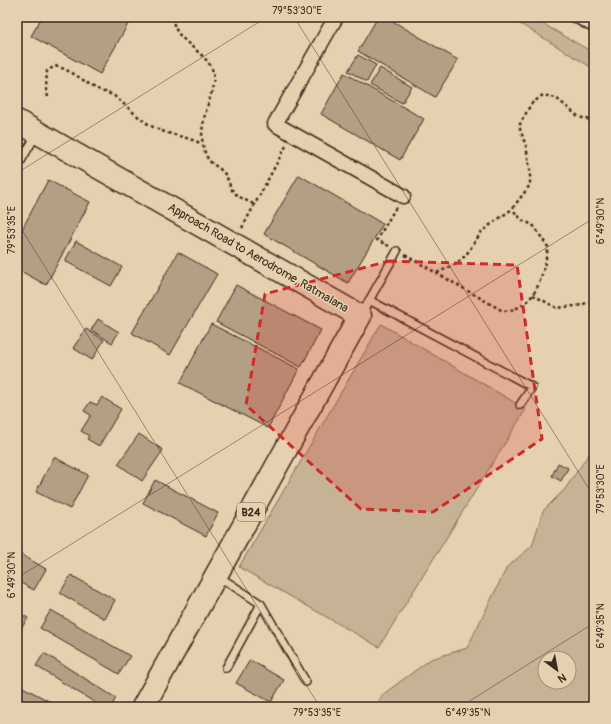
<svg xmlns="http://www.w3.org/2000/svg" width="611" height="724" font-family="Pangolin,sans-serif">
	<rect width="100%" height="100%" fill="#e5d1af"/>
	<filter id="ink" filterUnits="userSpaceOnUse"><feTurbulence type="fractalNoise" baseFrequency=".025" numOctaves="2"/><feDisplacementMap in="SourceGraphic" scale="8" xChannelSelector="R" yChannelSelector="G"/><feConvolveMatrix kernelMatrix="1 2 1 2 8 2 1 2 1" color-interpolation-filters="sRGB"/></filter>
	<g filter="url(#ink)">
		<path fill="#c6b395" stroke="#806e5a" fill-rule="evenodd" d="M509,17H531L594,53V69Z
			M381,324L526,409L379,647L239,567Z
			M594,443V707H376L382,695L431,659L467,648L507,567L532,546L543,511L565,489L593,448ZM545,658H569V682H545Z"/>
		<path fill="#b3a084" stroke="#3b2a1e" d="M42,17H132L100,74L31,36Z
			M378,17H386L458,60L435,97L358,51Z
			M358,55L376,65L367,82L348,71Z
			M380,68L412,87L402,103L370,85Z
			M344,73L424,119L400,160L321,114Z
			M299,175L383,224L348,283L264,234Z
			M48,180L90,202L46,285L17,269V239Z
			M76,241L122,267L111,286L65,261Z
			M178,252L217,274L170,355L132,333Z
			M236,285L321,330L301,367L216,322Z
			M98,319L119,332L112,343L91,330Z
			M211,324L299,369L268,428L180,383Z
			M86,329L104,340L92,360L73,348Z
			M102,397L121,409L99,446L87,439L89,436L81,431L91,415L84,411L90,402L97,405Z
			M139,434L163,450L142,481L118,464Z
			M54,457L88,475L70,509L36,492Z
			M558,463L568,468L561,481L552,476Z
			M155,480L218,513L206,536L143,503Z
			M17,552L46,569L34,590L17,581Z
			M71,575L115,600L105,619L60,593Z
			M51,610L130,656L119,674L40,628Z
			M17,612L28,618L17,635Z
			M44,653L116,698L111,707H102L36,666Z
			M250,660L284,680L271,702L236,683Z
			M17,684L60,707H22L17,705Z"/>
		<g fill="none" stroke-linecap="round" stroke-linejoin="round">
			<defs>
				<path id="lane" d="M572,17L594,29
					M17,168L36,135
					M369,300L532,387L520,405
					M362,313L397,251
					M218,576L261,604L306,682
					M226,668L261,604"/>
				<path id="street" d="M336,17L275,124L403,196"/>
				<path id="primary" d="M17,121L360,316L143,707"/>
			</defs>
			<use href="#lane" stroke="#3b2a1e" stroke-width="10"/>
			<use href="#street" stroke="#3b2a1e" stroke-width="17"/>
			<use href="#primary" stroke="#3b2a1e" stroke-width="25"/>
			<path stroke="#3b2a1e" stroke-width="2.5" stroke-dasharray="3 3" stroke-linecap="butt" d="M173,17C172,39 202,49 211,67C223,89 189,124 208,159C211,164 220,168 224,173C228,178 229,184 232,190C237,197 248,201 255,205
				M48,97L46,89L47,71L55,66C71,70 81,79 95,88C100,92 108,92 114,96C127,106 139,119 153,127C168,135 186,136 202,144
				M242,228L286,146
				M389,246L377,240L396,207
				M405,255L503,311C537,309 543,275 548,247L533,225L522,220L512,209
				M437,273L456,264L466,255L482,231L512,209L530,185V169L526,146L519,126L531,104L543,95L556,98L579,117L594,121
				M533,295L557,308L582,305L594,299"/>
			<use href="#lane" stroke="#e5d1af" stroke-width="7"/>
			<use href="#street" stroke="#e5d1af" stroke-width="14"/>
			<use href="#primary" stroke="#e5d1af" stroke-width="22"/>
		</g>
	</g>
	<path fill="#d62828" fill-opacity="0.2" stroke="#d62828" stroke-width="3" stroke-dasharray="8 5" stroke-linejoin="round" d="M389,261L517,265L542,439L433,512L361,509L246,405L265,294Z"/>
	<path fill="none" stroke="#3b2a1e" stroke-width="1" stroke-opacity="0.45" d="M294,17L594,497M17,173L267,17M17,222L320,707M17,578L594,218M460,707L594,623"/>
	<g text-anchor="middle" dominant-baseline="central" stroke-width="3" stroke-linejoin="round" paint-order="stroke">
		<rect fill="#e5d1af" stroke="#6e5c4a" stroke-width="1" x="237" y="503" width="28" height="18" rx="3"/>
		<g font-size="11" font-weight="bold" fill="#3b2a1e">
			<text x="251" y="512">B24</text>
		</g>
		<g font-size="12" fill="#3b2a1e" stroke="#e5d1af">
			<text transform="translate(258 258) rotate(30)">Approach Road to Aerodrome, Ratmalana</text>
		</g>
	</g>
	<rect width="611" height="724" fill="none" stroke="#e5d1af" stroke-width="44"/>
	<g transform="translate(557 670) rotate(148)"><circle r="19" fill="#e5d1af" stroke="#a18e75"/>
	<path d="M0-3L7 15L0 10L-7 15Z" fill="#3b2a1e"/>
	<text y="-6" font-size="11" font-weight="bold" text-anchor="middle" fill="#3b2a1e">N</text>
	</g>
	<rect x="22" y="22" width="567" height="680" fill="none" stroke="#3b2a1e" stroke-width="1.5"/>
	<g font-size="10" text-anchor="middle" fill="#3b2a1e">
		<text x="297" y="14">79°53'30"E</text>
		<text transform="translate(600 221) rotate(-90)" y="4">6°49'30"N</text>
		<text transform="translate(11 230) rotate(-90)" y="4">79°53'35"E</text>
		<text transform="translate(600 489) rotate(-90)" y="4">79°53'30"E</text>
		<text transform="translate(11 575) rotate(-90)" y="4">6°49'30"N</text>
		<text transform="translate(600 626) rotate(-90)" y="4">6°49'35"N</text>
		<text x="317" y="716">79°53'35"E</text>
		<text x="468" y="716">6°49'35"N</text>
	</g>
</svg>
